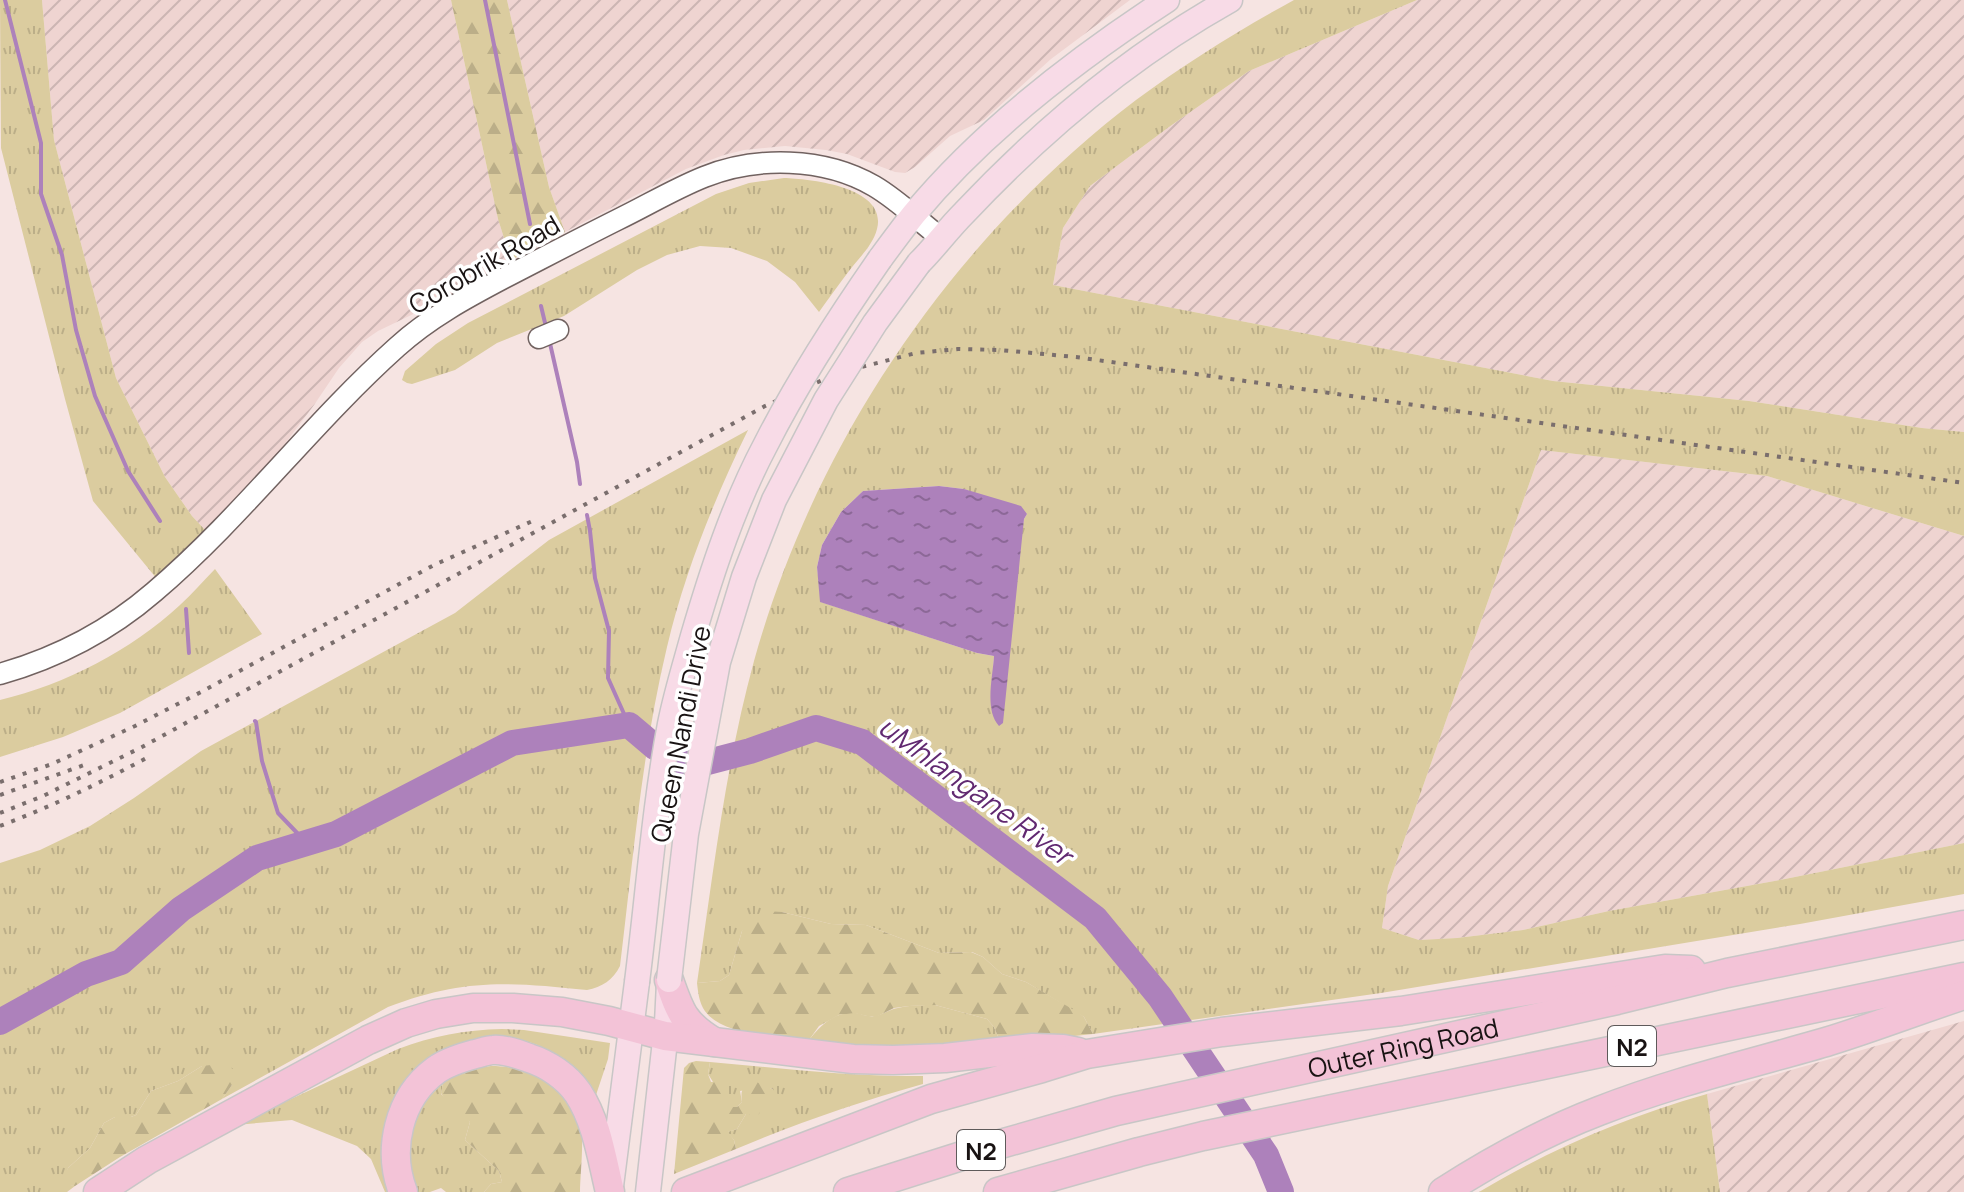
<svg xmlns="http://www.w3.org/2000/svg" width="1964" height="1192" font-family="Manrope,sans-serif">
	<defs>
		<pattern id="industrial-furrows" width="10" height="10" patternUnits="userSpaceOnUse" patternTransform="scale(2)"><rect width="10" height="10" fill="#efd4d1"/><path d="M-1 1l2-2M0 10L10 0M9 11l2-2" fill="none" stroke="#ccb5b3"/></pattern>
		<pattern id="grass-tufts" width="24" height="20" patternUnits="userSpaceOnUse" patternTransform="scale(2)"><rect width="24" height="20" fill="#dbcc9f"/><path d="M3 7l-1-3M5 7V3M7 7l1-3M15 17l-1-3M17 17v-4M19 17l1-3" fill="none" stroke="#bbae88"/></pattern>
		<pattern id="forest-firs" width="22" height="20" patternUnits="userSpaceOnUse" patternTransform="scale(2)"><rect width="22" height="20" fill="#dbcc9f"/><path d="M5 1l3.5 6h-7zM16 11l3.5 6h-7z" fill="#bbae88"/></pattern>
		<pattern id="water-ripples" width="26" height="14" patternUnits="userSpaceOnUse" patternTransform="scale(2)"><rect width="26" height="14" fill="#ad81bb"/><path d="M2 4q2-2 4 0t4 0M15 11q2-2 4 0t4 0" fill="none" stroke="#8c6897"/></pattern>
	</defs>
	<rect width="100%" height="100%" fill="#f6e4e2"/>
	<path fill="url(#industrial-furrows)" d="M42,0H451L498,219L511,260L430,306L378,331L362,342L339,368L314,405L272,461L206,531L192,516L165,477L116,378L54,140Z
		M507,0H1130L1051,59L984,120L950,136L915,167L905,173L895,172L847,154L826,150L785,146L744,150L724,155L686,169L565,232L549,187Z
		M1417,0H1964V432L1922,428L1749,401L1553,381L1053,285L1063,228L1090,186L1169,127L1249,71Z
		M1541,450L1767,476L1964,536V843L1785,879L1609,911L1523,930L1457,938L1419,940L1382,928L1388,886Z
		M1964,1021V1192H1720L1707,1094Z"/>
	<path fill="url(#grass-tufts)" fill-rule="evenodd" d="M0,0H42L54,140L116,378L165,477L192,516L206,531L157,579L93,501L65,399L1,148Z
		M1294,0H1417L1249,71L1169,127L1090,186L1063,228L1053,285L1553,381L1749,401L1922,428L1964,432V536L1767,476L1541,450L1388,886L1382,928L1419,940L1457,938L1523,930L1609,911L1785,879L1964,843V894L1800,924L1381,993L1093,1034L1084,1017L1026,982L1002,974L983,957L972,952L939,953L866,925L831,924L782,912L742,931L729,975L720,981L697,983C713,875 725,767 754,661C815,441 954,238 1136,100C1186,63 1239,30 1294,0ZM939,486L964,489L1027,514L1024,519L991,705L994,656L977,653L821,602L817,567L822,545L841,512L863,491Z
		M784,178C811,179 888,187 877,229C873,245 859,258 849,271C839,284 829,298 819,312L795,282L767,261L731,248L700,246L667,255L637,270L564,316L497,343L455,370L412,384L407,383L402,380L405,371L436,344L468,323L716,194L749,183Z
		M748,430C714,500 685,571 667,647C642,751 633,860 620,966C613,980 602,987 587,990C509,982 463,978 388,1007L222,1099L232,1085L202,1066L178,1081L151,1091L136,1115L131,1117H115L104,1123L90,1148L68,1168L66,1184L75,1186L67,1192H0V863L40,850L90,826L134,798L201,751L455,613L549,540Z
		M215,569L262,634L120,713L63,737L0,757V700C66,684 130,651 180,605C192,594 203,581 215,569Z
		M935,1005L987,1019L994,1027L1001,1044L869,1048L809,1040C821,1025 835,1011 856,1013C862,1014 867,1017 874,1016C883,1015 890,1009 898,1008C910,1005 923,1005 935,1005Z
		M502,1029L524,1030L610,1043L608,1059L596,1095C556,1036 494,1021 433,1057L391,1192H385L371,1159L357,1146L292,1120L235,1125L398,1049C432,1036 465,1030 502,1029Z
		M710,1062C781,1068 852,1077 923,1076V1084C858,1102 798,1123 736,1149L734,1140L727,1132L737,1129L746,1114L773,1089L763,1087L740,1091L742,1102L737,1107H729L708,1074Z
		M443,1083L441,1094L470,1122L465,1140L499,1171L502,1182L491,1184L484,1192H446L441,1188L430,1192H417C401,1150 409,1113 443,1083Z
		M1707,1094L1720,1192H1479C1551,1149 1626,1117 1707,1094Z"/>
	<path fill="url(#forest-firs)" d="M451,0H507L549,187L565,232L511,260L498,219Z
		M766,911L782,912L831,924L866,925L939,953L971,952L983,957L1002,974L1026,982L1079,1013L1084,1017L1093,1034L1001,1044L994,1027L987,1019L935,1005L909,1006L894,1008L878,1016H867L854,1013L839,1015L819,1026L809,1040C780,1036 719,1037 703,1008C699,1000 698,992 697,983L720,981L729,975L742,931L751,917Z
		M696,1061L710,1062L708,1074L711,1082L720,1081L727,1089L730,1107H737L742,1102C740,1089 743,1085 756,1081C766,1089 777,1086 780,1100L773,1107L763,1108L758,1115L746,1114L737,1129L728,1132L734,1140L736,1149L674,1174L684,1068L689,1063Z
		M220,1064C247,1069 233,1084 222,1099L120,1157L75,1186L66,1185V1173L68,1168L90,1148L104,1123L115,1117H131L136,1115L151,1091L178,1081L202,1066Z
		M491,1066C529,1066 560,1083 576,1118C578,1122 580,1125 581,1130C584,1142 580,1177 580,1192H484L491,1184L502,1182L499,1171L465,1140L470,1122L451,1110L441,1093L443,1083C458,1073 473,1068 491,1066Z"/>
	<path fill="url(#water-ripples)" d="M939,486L964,489L1021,506L1027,514L1024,519L1003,723L999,726C984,710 993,676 994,656L977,653L820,602L817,567L822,545L841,512L863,491Z"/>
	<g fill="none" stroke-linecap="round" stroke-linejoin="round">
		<path stroke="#ad81bb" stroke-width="4" d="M5,0L41,143V194L62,255L76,330L95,396L128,471L160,521
			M485,0L530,224
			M541,306L546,327
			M549,339L577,462L580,484
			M587,515L590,531L595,578L609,631L608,678L629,725
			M186,609L189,653
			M255,721L256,722L262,761L278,813L301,837L329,836"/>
		<path stroke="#ad81bb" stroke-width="26" d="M0,1022L86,974L121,962L181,909L257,858L336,834L512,743L629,725L655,747L689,767L750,751L816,728L862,742L1095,918L1160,997L1266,1155L1281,1192"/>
		<defs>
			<path id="minor" d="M539,338L558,330
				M0,674C56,658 110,630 154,592C242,517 311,424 397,347C429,318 466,298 504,278C541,259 579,239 617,220C646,206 674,189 704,177C756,156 824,157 874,186C898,200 919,221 941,238"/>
			<path id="major" d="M880,259C891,244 902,229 914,214C982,132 1078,58 1167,0
				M919,263C935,247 948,229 964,213C1043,129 1130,56 1230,0
				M611,1186L637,982
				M648,1192L667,1023L669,983"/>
			<g id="highway">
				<path d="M669,980C680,1012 684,1024 714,1042"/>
				<path d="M98,1192L147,1160L368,1040L406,1023L436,1014L473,1008H513L562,1012L609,1021L665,1036L853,1059L893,1060L945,1058L1033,1048L1063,1049L1078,1052"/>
				<path d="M403,1192C387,1150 398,1098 436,1070C447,1062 461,1058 475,1054C481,1053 487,1050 493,1050C505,1049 518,1054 529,1058C548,1064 567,1077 578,1093C597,1122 602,1159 610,1192"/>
				<path d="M686,1192L931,1099L1042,1068L1087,1054L1222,1032L1401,1011L1665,969L1691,970"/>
				<path id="s1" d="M848,1192L990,1147L1116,1111L1617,1000L1727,973L1964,925"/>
				<path d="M998,1192L1139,1152L1203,1136L1964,977"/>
				<path d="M1443,1192C1493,1160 1544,1132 1599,1111C1673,1082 1750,1064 1826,1042C1872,1028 1918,1010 1964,995"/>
			</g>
		</defs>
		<use href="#minor" stroke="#716260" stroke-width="23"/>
		<use href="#major" stroke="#c8c6c6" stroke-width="27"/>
		<use href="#highway" stroke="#c8c6c6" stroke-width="31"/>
		<use href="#minor" stroke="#fff" stroke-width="20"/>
		<use href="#major" stroke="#f8dbe7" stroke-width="24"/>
		<use href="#highway" stroke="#f3c3d7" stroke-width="28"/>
		<path stroke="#7a6e6d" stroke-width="4" stroke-dasharray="4 8" stroke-linecap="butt" d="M0,782L52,764L135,726L203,691L434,565L537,519
			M0,795L87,764
			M0,813L43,796L142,747L765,406L838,373L916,353L958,349L1000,350L1076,357L1964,483
			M0,826C53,806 102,782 152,755"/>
		<defs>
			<path id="major-bridge" d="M669,980L686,834L701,753L718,662L744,577L774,500L826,400L875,323L919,263
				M637,982C648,896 654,808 670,724C676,694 685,665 693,636C712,571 734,504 766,444C799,379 839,318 880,259"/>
		</defs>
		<use href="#major-bridge" stroke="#c8c6c6" stroke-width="27" stroke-linecap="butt"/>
		<use href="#major-bridge" stroke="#f8dbe7" stroke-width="24"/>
	</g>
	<g text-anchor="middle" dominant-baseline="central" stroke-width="7" stroke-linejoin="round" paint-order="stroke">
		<g fill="#fff" stroke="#5e5a5a" stroke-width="2">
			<rect x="1608" y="1026" width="48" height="40" rx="6"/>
			<rect x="957" y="1130" width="48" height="40" rx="6"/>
		</g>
		<g font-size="24" font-weight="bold" fill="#191313">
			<text x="1632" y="1046">N2</text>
			<text x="981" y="1150">N2</text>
		</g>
		<g font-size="26" fill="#191313" stroke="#fff">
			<text transform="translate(484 264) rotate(-30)">Corobrik Road</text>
			<text transform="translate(680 734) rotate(-79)">Queen Nandi Drive</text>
			<text stroke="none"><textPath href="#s1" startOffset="574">Outer Ring Road</textPath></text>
		</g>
		<g font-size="28" font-style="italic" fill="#612971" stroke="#fff">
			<text transform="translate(976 790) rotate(36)">uMhlangane River</text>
		</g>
	</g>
</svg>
